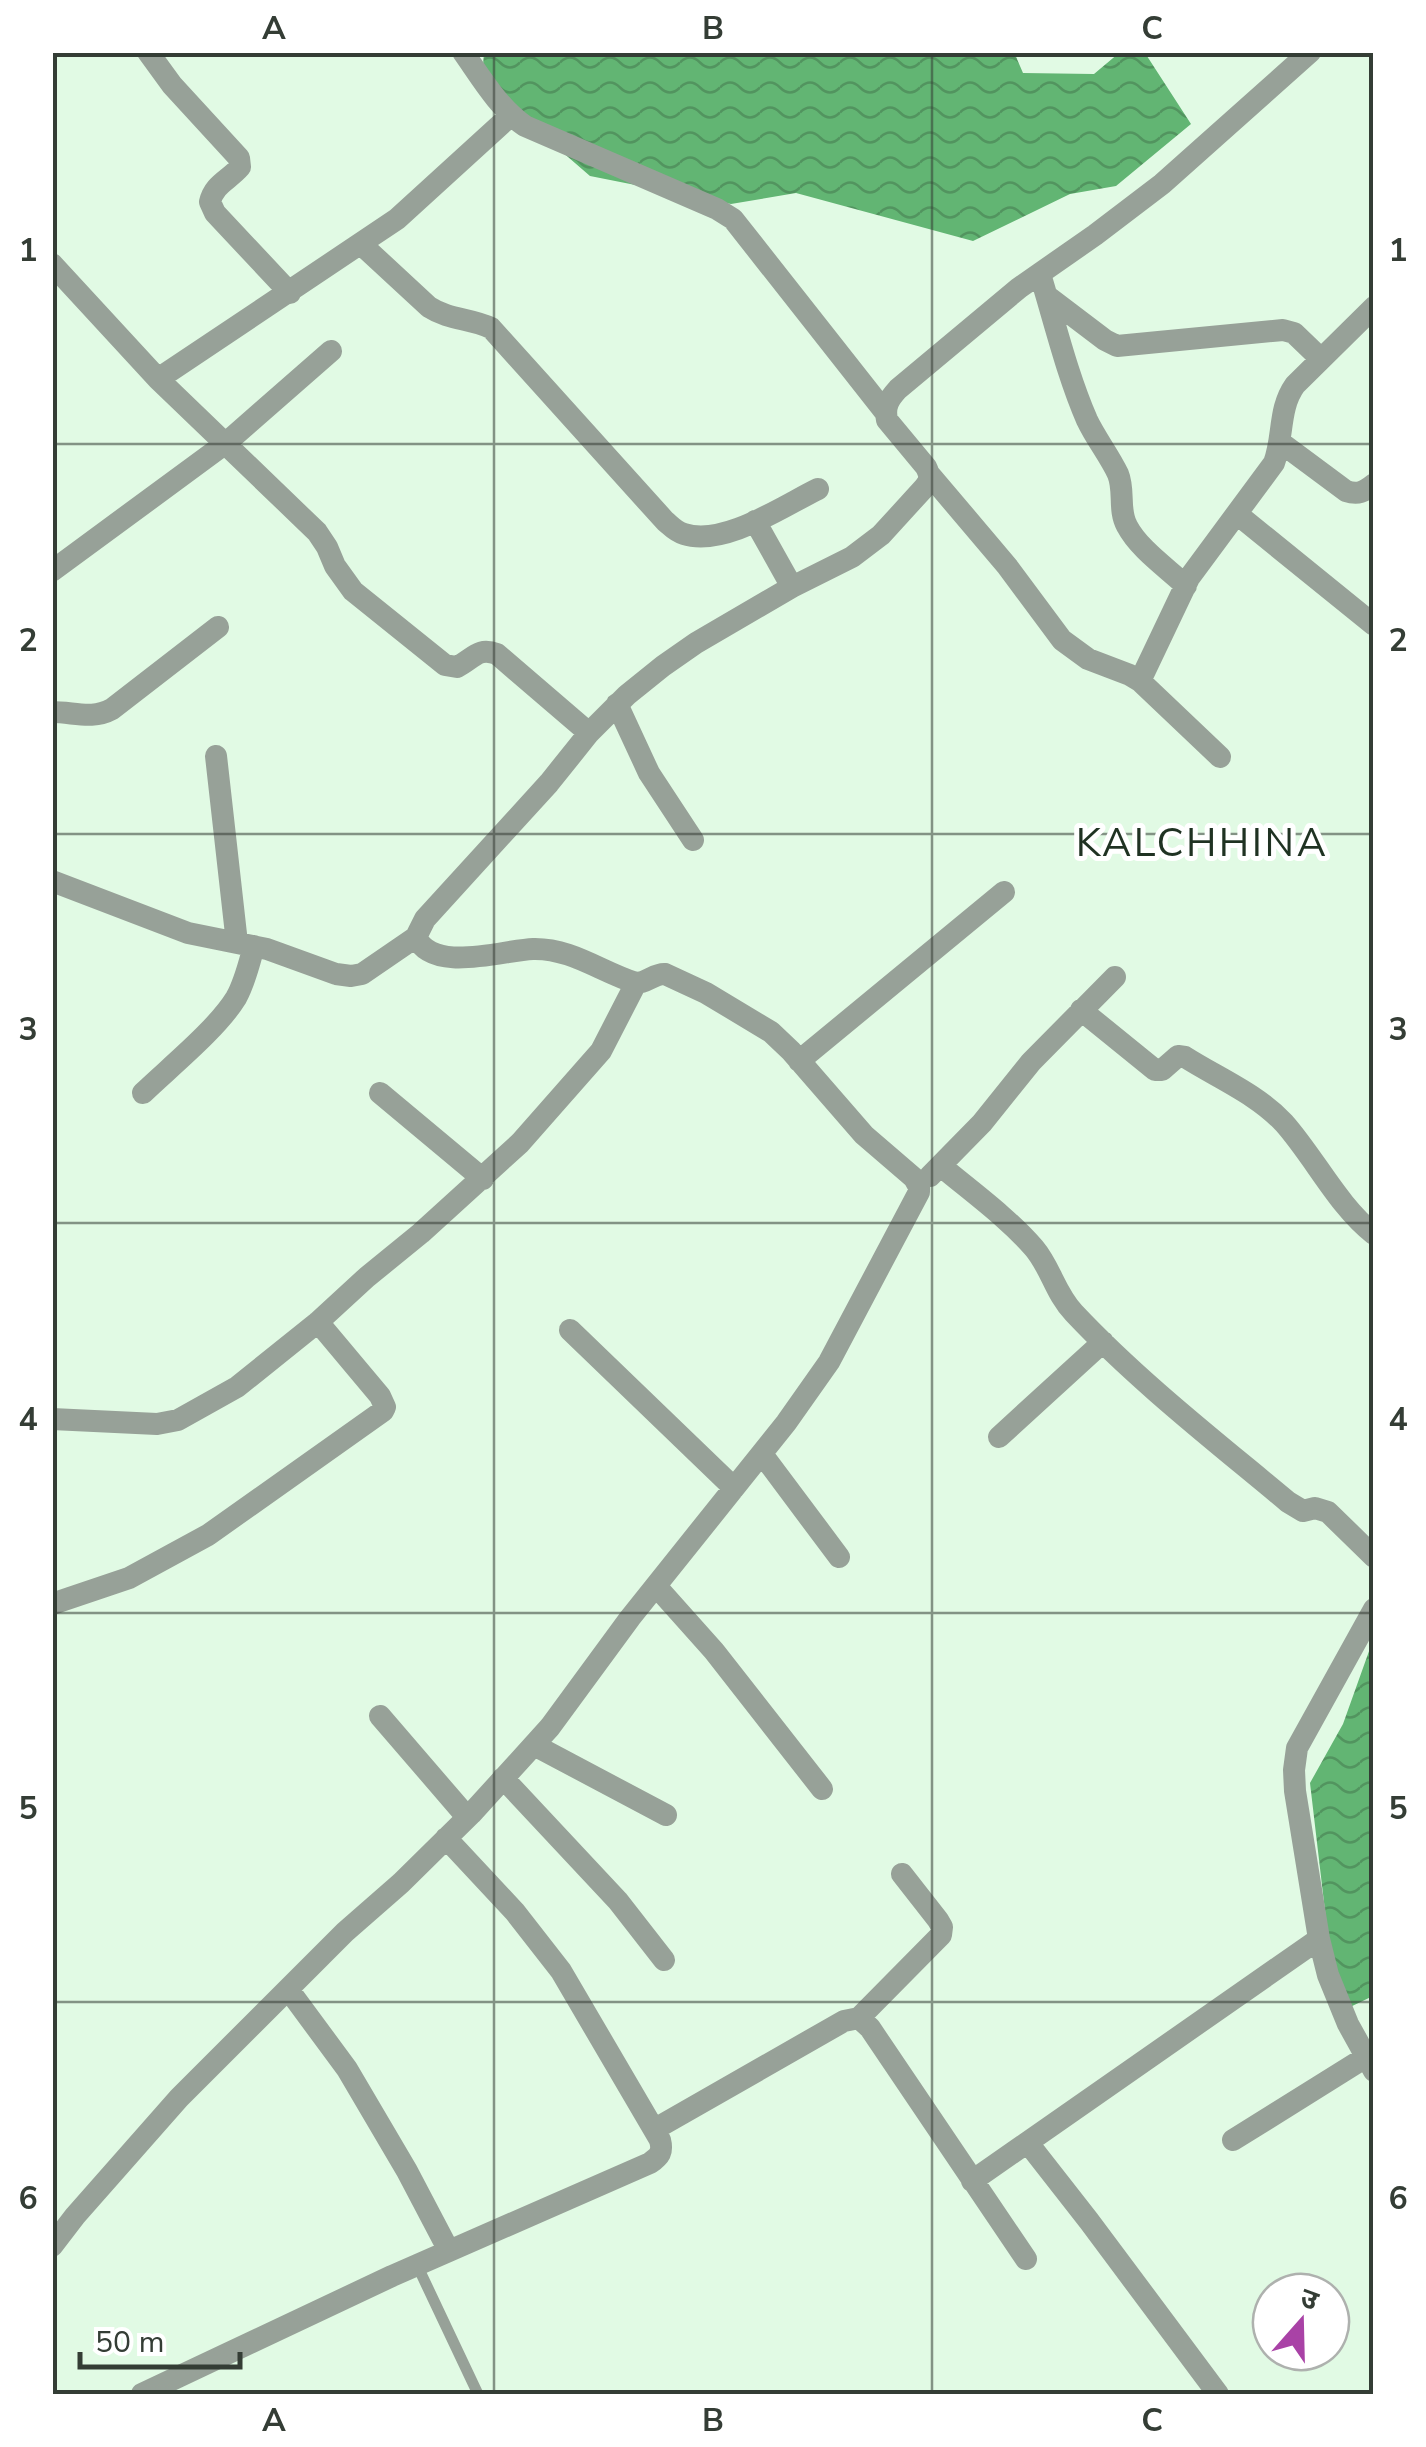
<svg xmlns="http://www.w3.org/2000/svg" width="1426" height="2447" font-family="'Nunito Sans','Noto Sans Devanagari',sans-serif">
	<defs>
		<pattern id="water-waves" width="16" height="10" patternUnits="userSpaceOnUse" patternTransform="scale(2.5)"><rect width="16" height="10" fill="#62b573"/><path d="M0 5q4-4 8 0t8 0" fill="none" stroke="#52945f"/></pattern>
	</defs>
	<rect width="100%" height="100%" fill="#e1fae4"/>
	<path fill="url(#water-waves)" d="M484,52H1014L1023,73L1094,74L1119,53H1145L1191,124L1116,186L1070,194L973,241L796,193L731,204L590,176L509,106L482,79Z
		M1373,1640V1996L1348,2008L1333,1979L1310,1783L1343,1724Z"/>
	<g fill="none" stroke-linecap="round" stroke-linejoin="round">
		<path stroke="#97a198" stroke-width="11" d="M417,2265L478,2394"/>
		<path stroke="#97a198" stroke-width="22" d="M148,52L172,85L239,158L240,167C229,180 214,184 210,202L215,213L290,293
			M463,52C482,79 498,107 525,126L717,209L733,219L885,412
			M362,245L429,307C449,320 470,318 491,328L665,521C671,526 676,532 684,534C724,547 783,506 818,489
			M52,264L158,379L317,532L327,547L335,566L353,591L445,665L457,667C474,658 478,647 497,654L589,733
			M1040,274C1055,323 1067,374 1087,420C1096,439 1109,455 1118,474C1125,491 1118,510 1127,526C1139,549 1167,568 1186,586
			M1047,296L1105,340L1117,346L1283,330L1294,333L1321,359
			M158,379L397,219L510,116
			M1280,442L1346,491C1358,495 1364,492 1374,484
			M930,475L1007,566L1062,640L1088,659L1130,675L1140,681L1220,757
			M1237,514L1374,625
			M755,521L792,587
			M52,571L226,443L331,351
			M1140,681L1189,578L1274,463C1284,436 1278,409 1295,385L1374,307
			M617,704L649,773L693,840
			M52,712C74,712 92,720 112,709L218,627
			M216,756L237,943
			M52,881L188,933L267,949L336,974L351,976L362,974L416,937
			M1081,1010L1155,1070H1162L1178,1056L1185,1057C1218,1078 1257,1094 1284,1123C1315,1158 1338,1206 1374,1234
			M799,1061L1004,892
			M143,1093C170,1067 217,1029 236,998C245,982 249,964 254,946
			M380,1093L483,1179
			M941,1166C972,1192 1007,1217 1034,1248C1051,1268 1055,1293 1074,1313C1139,1382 1215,1441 1288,1502L1303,1511L1315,1508L1328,1512L1374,1557
			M930,1176L982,1123L1031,1062L1115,977
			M570,1330L734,1488
			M52,1419L157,1424L178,1420L237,1387L318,1322L367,1277L421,1233L520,1143L601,1051L636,983
			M999,1437L1103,1342
			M762,1454L839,1557
			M656,1586L714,1651L822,1789
			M52,1604L129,1578L208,1535L383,1411L385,1407L380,1396L318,1322
			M1374,1609L1297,1748L1294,1770L1295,1791L1319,1939L1328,1975L1348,2024L1374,2071
			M380,1716L467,1817
			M534,1745L666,1815
			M503,1778L618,1901L664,1960
			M288,1989L347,2069L407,2171L449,2251
			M859,2018L941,1935L942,1927L938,1920L902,1874
			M655,2129L844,2021L859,2018L870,2028L1026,2259
			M1233,2140L1366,2057
			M1028,2143L1089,2221L1218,2394
			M972,2181L1319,1939
			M52,2246L75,2216L179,2098L345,1932L401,1883L471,1814L550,1727L630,1618L786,1423L829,1362L919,1192V1187L914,1178L864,1135L791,1051L771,1032L706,993L665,974C655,973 647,983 636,983C601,972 571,948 533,949C503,950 433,974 416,937L425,919L549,783L589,733L627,695L663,666L696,643L792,587L852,557L881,535L923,489C930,481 931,477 926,467L887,420C884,406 889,399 898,389L1019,288L1095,235L1162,184L1310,52
			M142,2394L392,2276L650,2163C660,2156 663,2152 660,2140L561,1971L515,1912L446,1838"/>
	</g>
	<path fill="none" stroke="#343d35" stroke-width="2.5" stroke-opacity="0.55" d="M494,52V2394M932,52V2394M52,444H1374M52,834H1374M52,1223H1374M52,1613H1374M52,2002H1374"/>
	<g text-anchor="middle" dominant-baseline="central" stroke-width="10" stroke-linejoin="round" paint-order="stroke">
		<g font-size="40" letter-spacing="2.5" fill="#1f3222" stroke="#fff">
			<text x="1202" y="843">KALCHHINA</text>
		</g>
	</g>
	<rect width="1426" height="2447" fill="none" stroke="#ffffff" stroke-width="110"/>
	<g transform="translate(1301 2322) rotate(20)"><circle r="48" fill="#ffffff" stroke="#aeb1ae" stroke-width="2.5"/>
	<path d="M0-8L18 38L0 25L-18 38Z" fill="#a942a6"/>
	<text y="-15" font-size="28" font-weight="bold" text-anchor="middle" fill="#343d35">उ</text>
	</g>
	<path d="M80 2352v15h160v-15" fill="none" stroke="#343d35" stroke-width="5"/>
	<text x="95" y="2352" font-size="30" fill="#343d35" stroke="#ffffff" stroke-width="8" paint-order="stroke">50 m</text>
	<rect x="55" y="55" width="1316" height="2337" fill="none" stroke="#343d35" stroke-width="4"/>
	<g font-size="32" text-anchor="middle" font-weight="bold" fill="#343d35">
		<text x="274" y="39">A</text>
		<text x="713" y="39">B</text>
		<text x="1152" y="39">C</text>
		<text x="28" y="261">1</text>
		<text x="1398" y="261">1</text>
		<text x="28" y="651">2</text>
		<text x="1398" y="651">2</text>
		<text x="28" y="1040">3</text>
		<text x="1398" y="1040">3</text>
		<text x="28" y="1430">4</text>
		<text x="1398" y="1430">4</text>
		<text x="28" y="1819">5</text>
		<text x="1398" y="1819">5</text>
		<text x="28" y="2209">6</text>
		<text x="1398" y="2209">6</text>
		<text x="274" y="2431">A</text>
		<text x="713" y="2431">B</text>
		<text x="1152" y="2431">C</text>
	</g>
</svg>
